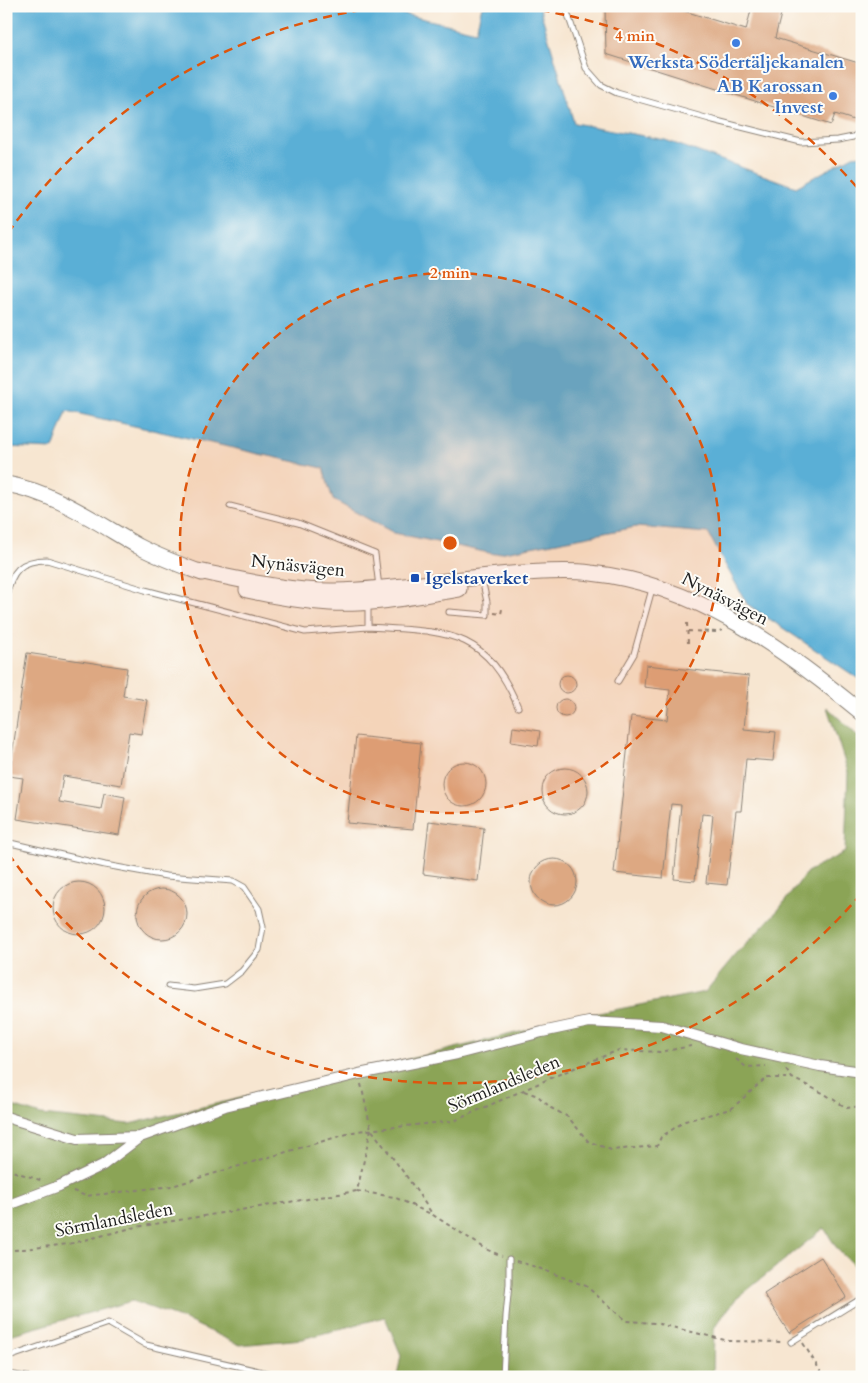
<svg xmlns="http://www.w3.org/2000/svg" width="868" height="1383" font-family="Cardo,serif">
	<rect width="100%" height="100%" fill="#fdfcf7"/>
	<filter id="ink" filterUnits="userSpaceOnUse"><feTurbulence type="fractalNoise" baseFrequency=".02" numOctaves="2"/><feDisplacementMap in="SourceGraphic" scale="10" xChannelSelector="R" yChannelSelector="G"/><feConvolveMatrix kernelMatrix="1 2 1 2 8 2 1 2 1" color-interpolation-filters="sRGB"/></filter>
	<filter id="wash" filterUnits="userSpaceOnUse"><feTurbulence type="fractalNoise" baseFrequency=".0096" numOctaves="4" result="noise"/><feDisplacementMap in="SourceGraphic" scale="20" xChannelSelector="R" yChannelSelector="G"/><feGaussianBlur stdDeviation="1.12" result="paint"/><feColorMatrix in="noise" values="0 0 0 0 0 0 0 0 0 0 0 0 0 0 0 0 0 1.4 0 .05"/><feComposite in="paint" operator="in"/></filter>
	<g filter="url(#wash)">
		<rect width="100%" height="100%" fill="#f7e6d1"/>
		<path fill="#8ba456" stroke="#546039" d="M827,707L862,740V1274L838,1250L824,1228L735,1300L714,1328L713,1377H397L401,1355L385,1317L302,1339L240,1345L188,1321L132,1301L6,1336V1104L41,1115L129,1124L435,1053L589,1015L705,992L735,956L779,909L807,872L845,852L848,772Z"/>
		<path fill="#5aafd6" stroke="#3b6679" d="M6,6H390L399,13L476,31L482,6H539L574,123L665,140L796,187L853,156L862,155V681L747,604L708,533L636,527L494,554L394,533L333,500L323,468L67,411L53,449L6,447Z"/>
		<g id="blocks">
			<path fill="#dda882" d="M605,6H668L746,30L752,6H783L775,38L862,64V116L860,122L835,114L831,125L606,54Z
				M27,653L127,668L123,696L147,700L141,734L129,732L121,785L63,776L59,802L101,809L104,793L125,797L119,835L17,819L23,778L9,776Z
				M646,665L749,676L744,729L776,732L773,761L746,759L741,811H736L727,885L706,883L713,815L702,814L695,881L674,879L681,805L671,804L663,878L614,873L631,716L667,720L670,690L644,687Z
				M558 684a9 9 0 1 1 18 0a9 9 0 1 1-18 0Z
				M556 708a9 9 0 1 1 18 0a9 9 0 1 1-18 0Z
				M513,727L540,731L538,746L511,742Z
				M356,736L421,743L413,829L347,823Z
				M442 784a22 22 0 1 1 44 0a22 22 0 1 1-44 0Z
				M542 791a23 23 0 1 1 46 0a23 23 0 1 1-46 0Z
				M429,821L484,828L478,881L423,874Z
				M531 882a23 23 0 1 1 46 0a23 23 0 1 1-46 0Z
				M53 908a26 26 0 1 1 52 0a26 26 0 1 1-52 0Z
				M137 914a25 25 0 1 1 50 0a25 25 0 1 1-50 0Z
				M821,1257L846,1297L789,1333L764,1294Z"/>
		</g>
	</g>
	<g filter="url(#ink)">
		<use href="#blocks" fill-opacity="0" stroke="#8a8176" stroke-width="1"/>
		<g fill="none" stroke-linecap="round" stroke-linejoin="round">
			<defs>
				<path id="lane" d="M565,6L586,68L601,85L617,93L713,120L801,142L838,140L853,137L862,131
					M230,506L298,523L375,554L379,587
					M6,596C12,571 20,560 47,560L145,590L305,632L368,627V605
					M449,612L487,615V602L482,579
					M368,627C444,632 485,627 518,707
					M618,681L634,654L652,589
					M6,842L105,865L166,876L233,881L244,887L259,909L263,927L259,950L242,971L225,984L194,989L168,986
					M791,1342L862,1298
					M6,1358L108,1323L146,1345L285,1377
					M6,1376L8,1374L27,1377
					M503,1377L506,1316L509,1284V1259"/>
				<path id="street" d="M6,1117L77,1139L140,1137L225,1106L359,1074L457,1054L542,1032L589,1022L662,1026L741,1049L820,1066L862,1072
					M6,1206L59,1186L103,1165L140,1137"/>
				<path id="secondary" d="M6,484C54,492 96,522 138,546C159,557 180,565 202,573
					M193,570C238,579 288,592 335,591C398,590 460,577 523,573C545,572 569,570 591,573C696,584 783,648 862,713
					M247,590C274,596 302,601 330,603C373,605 417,596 459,589"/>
			</defs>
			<use href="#lane" stroke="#8a8176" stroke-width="7"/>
			<use href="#street" stroke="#8a8176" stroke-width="12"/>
			<use href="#secondary" stroke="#8a8176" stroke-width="17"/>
			<path stroke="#8a8176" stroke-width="2" stroke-dasharray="4 4" stroke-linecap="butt" d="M494,613L501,614L502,609
				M687,623L688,643
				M688,631L717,632L722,630
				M736,1059L746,1067L766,1066
				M786,1070L792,1078L823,1093L847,1108L862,1106
				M361,1084L371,1129L407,1177L433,1215L486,1249L502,1256
				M524,1091L538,1096L551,1108L568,1117L588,1141L611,1150L657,1146L661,1137L685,1121L731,1109L766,1078H792
				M6,1169L43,1181
				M73,1191L86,1196L172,1186L357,1131L454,1121L562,1073L619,1050L660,1052L691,1046
				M357,1191L394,1197L433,1215
				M6,1251L69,1244L136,1227L357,1191L371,1129
				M516,1261L536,1267L586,1286L626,1321L655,1323L729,1341L784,1342
				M803,1343L824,1377"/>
			<use href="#lane" stroke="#fff" stroke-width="5"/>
			<use href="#street" stroke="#fff" stroke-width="10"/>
			<use href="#secondary" stroke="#fff" stroke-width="15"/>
		</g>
	</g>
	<circle cx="450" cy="543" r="270" fill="#de560d" fill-opacity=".12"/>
	<g fill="none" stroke="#de560d" stroke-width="2.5" stroke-dasharray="9 6">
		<circle cx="450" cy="543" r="270"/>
		<path d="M861 894A540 540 0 0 1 8 853M8 233A540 540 0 0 1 389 6M511 6A540 540 0 0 1 861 192"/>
	</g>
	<g fill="#3f7fe0" stroke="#fdfcf7" stroke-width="2">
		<circle cx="736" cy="43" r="5"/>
		<circle cx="833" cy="96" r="5"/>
	</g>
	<rect fill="#1a4fb4" stroke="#fdfcf7" stroke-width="2" x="410" y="573" width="10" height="10" rx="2.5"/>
	<g text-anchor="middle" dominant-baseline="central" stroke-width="4" stroke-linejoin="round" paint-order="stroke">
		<g font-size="18" font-weight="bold" fill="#366cbe" stroke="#fdfcf7">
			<text x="736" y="62">Werksta Södertäljekanalen</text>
			<text x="823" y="86" text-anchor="end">AB Karossan<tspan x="823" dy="21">Invest</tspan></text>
		</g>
		<g font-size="18" fill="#1c1c1c" stroke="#fdfcf7">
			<text transform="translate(298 566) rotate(6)">Nynäsvägen</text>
			<text transform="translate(725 599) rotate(27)">Nynäsvägen</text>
			<text transform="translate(504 1084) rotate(-23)">Sörmlandsleden</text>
			<text transform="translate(114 1220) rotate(-11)">Sörmlandsleden</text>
		</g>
		<g font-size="18" font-weight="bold" fill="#164399" stroke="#fdfcf7" text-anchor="start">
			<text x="425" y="578">Igelstaverket</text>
		</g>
	</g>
	<circle cx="450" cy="543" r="8" fill="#de560d" stroke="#fdfcf7" stroke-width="2.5"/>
	<g font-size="15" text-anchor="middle" font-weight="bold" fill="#de560d" stroke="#fdfcf7" stroke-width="4" stroke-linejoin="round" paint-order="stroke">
		<text x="635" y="41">4 min</text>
		<text x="450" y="278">2 min</text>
	</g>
	<rect width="868" height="1383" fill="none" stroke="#fdfcf7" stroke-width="25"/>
</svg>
